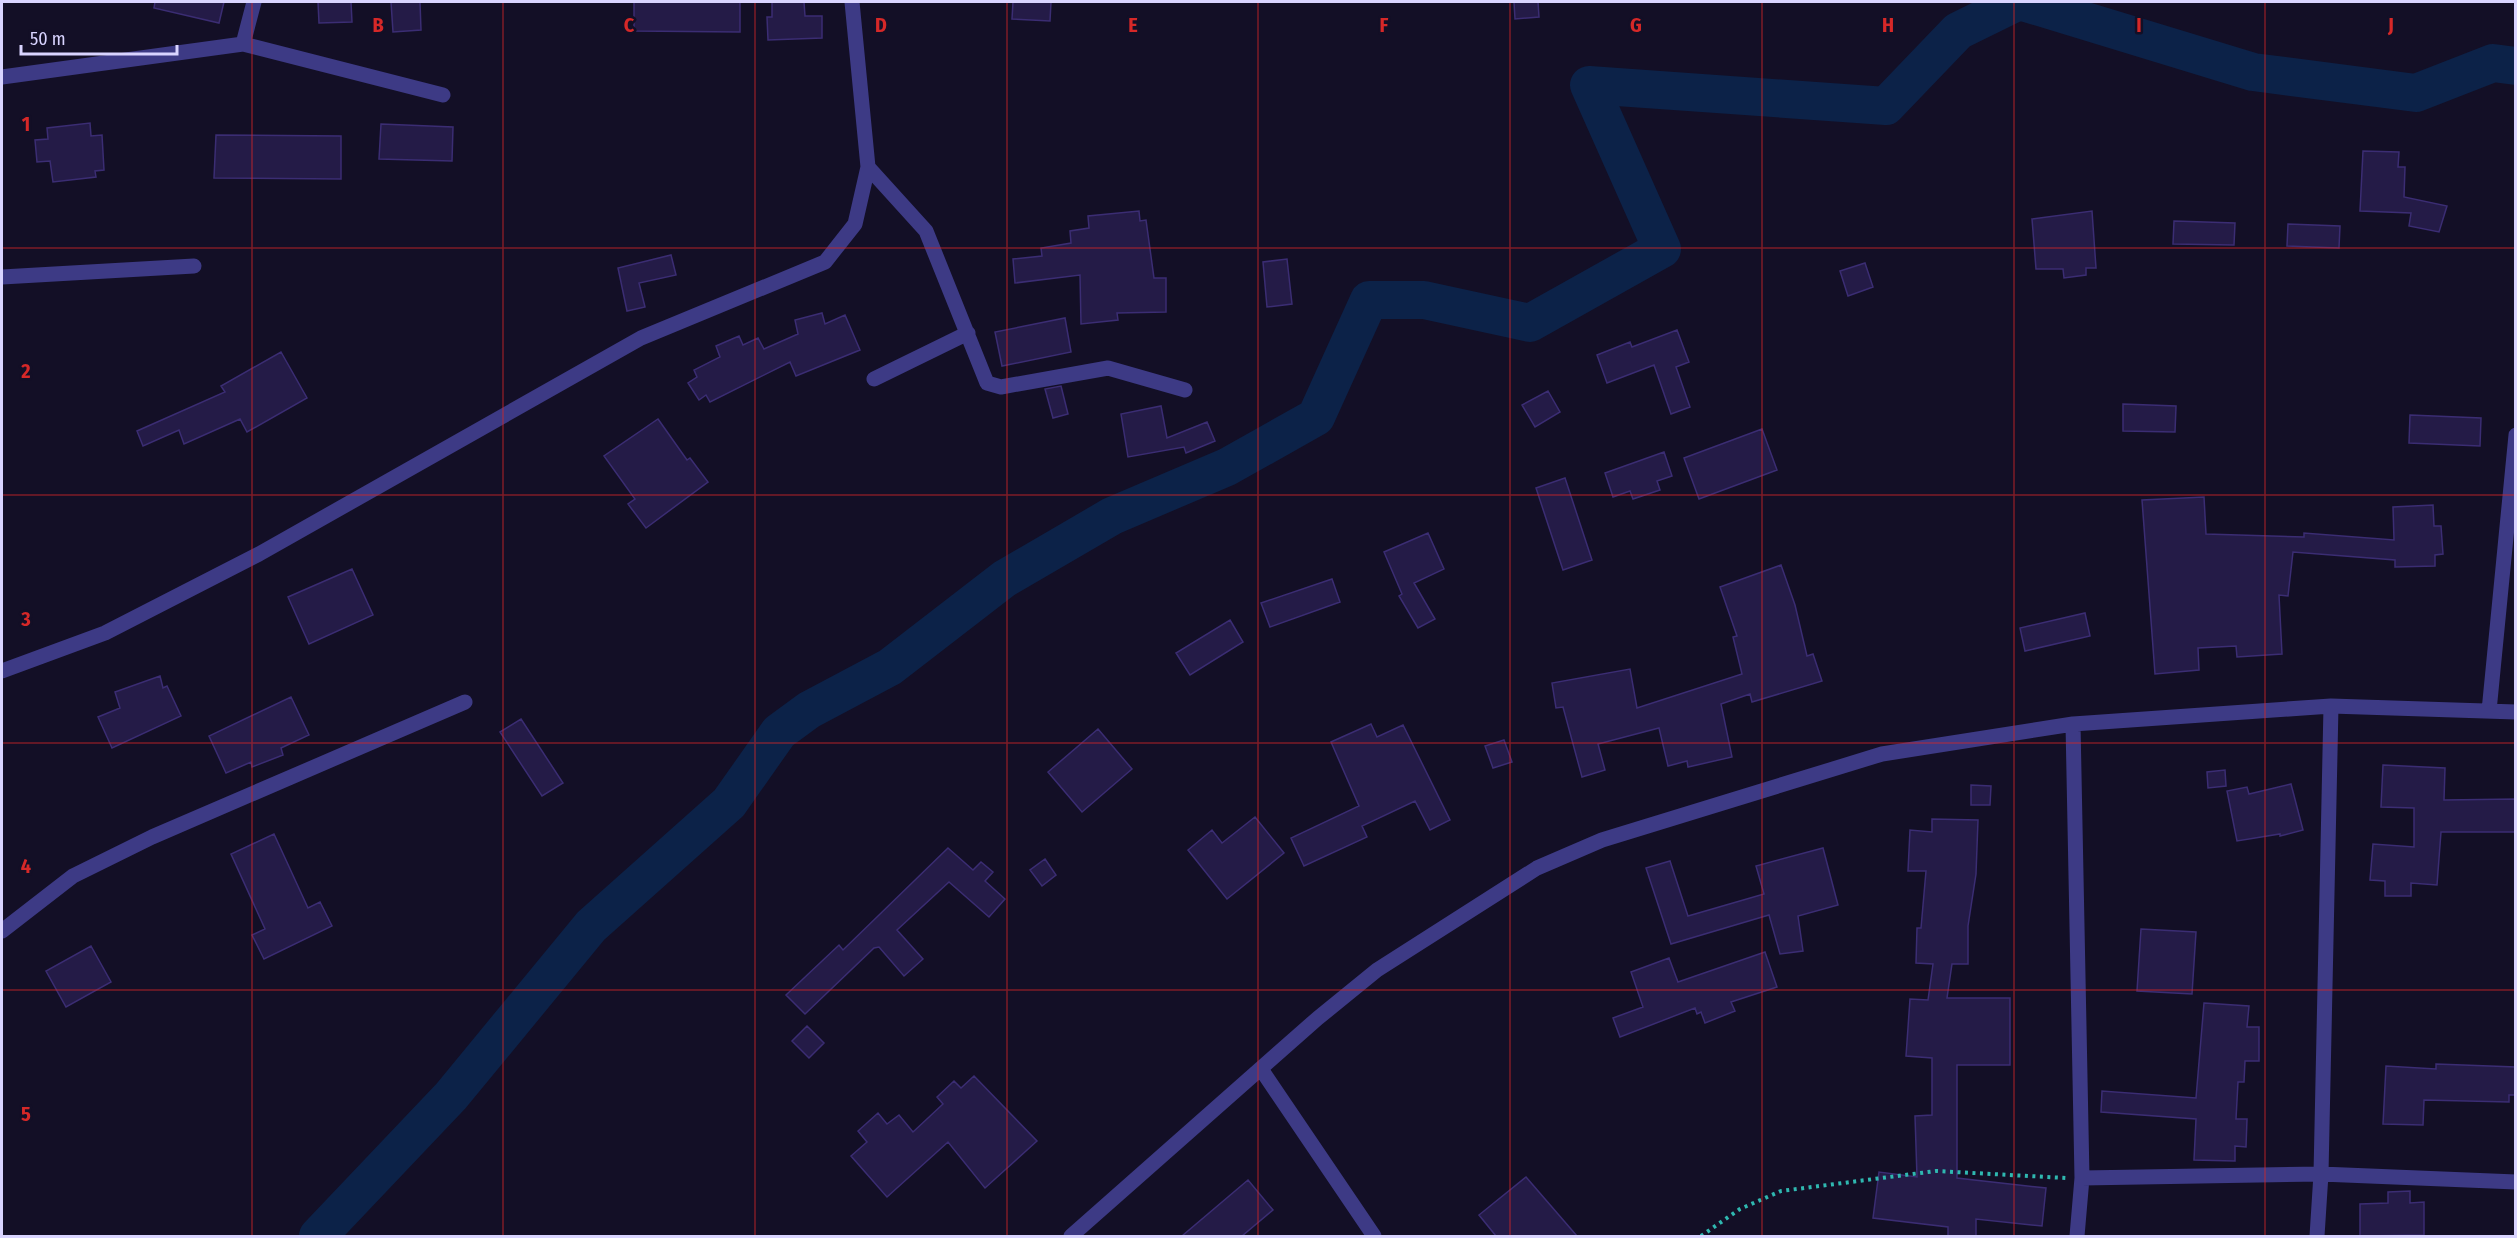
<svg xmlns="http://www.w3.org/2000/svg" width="2517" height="1238" font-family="'Fira Sans Condensed',sans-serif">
	<rect width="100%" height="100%" fill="#130f26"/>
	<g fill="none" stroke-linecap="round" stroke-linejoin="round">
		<path stroke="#0c2248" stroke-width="38" d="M2023,2L2253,72L2416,93L2493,63L2516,66
			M318,1236L451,1096L591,926L729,803L779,732L809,710L890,667L1004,579L1112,516L1227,467L1316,417L1369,300H1424L1530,323L1662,249L1589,85L1886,106L1958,31L2017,2"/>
	</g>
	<path fill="#241b47" stroke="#3b2d73" stroke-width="1.5" d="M155,2H224L219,23L154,8Z
		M318,2H351L352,22L319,23Z
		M391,2H420L421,30L393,32Z
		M634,2H740V32L634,31Z
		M772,2H804L805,16H822V38L768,40L767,17H772Z
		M1013,2H1051L1050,21L1012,19Z
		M1514,2H1538L1539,17L1515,19Z
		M90,123L91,136L102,135L104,170L95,171L96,177L53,182L50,161L37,162L35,140L48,139L47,128Z
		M381,124L453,127L452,161L379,159Z
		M216,135L341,136V179L214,178Z
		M2363,151L2399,152L2398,167H2405L2404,197L2447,206L2439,232L2409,226L2411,213L2360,211Z
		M1139,211L1140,221L1146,220L1154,278H1166V312L1117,313L1118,320L1081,324L1080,275L1015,283L1013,259L1042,256L1041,248L1071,243L1070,231L1089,228L1088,216Z
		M2092,211L2096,268H2086V275L2064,278L2063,269H2036L2032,219Z
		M2174,221L2235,223L2234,245L2173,244Z
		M2288,224L2340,226L2339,248L2287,246Z
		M671,255L676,275L639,283L645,307L627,311L618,268Z
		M1287,259L1292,304L1267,307L1263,262Z
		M1865,263L1873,287L1848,296L1840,271Z
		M822,313L825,324L845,315L860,350L796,376L790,362L710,402L706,395L699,400L688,383L697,377L694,370L720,357L716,346L739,336L743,345L758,338L764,349L798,334L795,320Z
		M1065,318L1071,352L1002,366L995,332Z
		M1677,330L1689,362L1676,367L1690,407L1671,414L1654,365L1607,383L1597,355L1630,342L1632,347Z
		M281,352L307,398L247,432L240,419L184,444L179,430L143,446L137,431L225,392L221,386Z
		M1061,386L1068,414L1053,418L1045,389Z
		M1548,391L1560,412L1535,427L1522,405Z
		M2123,404L2176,406L2175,432L2123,431Z
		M1161,406L1167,438L1207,422L1215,441L1186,453L1184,447L1128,457L1121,414Z
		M2410,415L2481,418L2480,446L2409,443Z
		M658,419L687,460L690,458L708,482L646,528L628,504L635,499L604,456Z
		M1762,429L1777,470L1699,499L1684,458Z
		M1664,452L1672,476L1657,481L1660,490L1633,499L1630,491L1613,497L1605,473Z
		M1565,478L1592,560L1563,570L1536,488Z
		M2204,497L2206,534L2304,537V533L2394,540L2393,507L2433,505L2434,526H2441L2443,554L2435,555V566L2395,567V560L2293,552L2288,596L2279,595L2282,654L2237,657L2236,646L2198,648L2199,670L2155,674L2142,500Z
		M1428,533L1444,569L1414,583L1435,619L1418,628L1399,596L1402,594L1384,552Z
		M1781,565L1795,605L1807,656L1813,654L1822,681L1752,702L1750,694L1721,704L1732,757L1688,767L1687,761L1668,766L1659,728L1598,744L1605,770L1582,777L1563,707L1556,708L1552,683L1630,669L1637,708L1742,674L1733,637L1737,636L1720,587Z
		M352,569L373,615L309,644L288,597Z
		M1332,579L1340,602L1270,627L1261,603Z
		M2085,613L2090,636L2025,651L2020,628Z
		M1230,620L1243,642L1190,675L1176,653Z
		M160,676L163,688L167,686L181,716L112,748L98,717L120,708L115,692Z
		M291,697L309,735L281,748L283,755L252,767L251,762L226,773L209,736Z
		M521,719L563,783L542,796L500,732Z
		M1371,724L1377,737L1403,725L1450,820L1430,830L1415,801L1362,826L1367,837L1304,866L1291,838L1359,806L1331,742Z
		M1098,729L1132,769L1082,812L1048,772Z
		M1504,740L1512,762L1493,768L1485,746Z
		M2383,765L2445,768L2444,800L2516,799V832H2441L2437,885L2411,883V896H2385V881L2370,880L2373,844L2414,847V808L2381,807Z
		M2225,770L2226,786L2208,788L2207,772Z
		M2291,784L2303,830L2280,836V834L2237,841L2227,791L2247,787L2249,794Z
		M1971,785L1991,786L1990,805H1971Z
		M1255,817L1284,853L1227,899L1188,850L1212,830L1222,843Z
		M1932,819L1978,820L1976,874L1968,926V964H1952L1947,998H2010V1065H1957V1178L2046,1188L2042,1226L1976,1219V1236H1948V1227L1873,1218L1879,1172L1917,1177L1915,1116L1932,1115V1058L1906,1056L1910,999L1928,1000L1933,964L1916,963L1917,928H1921L1926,871H1908L1910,830L1932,832Z
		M274,834L308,908L320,902L332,926L264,959L252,935L265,929L231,854Z
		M948,848L973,870L981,862L993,872L985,881L1005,899L989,917L949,882L897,930L923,959L904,976L879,947L874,948L805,1014L786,995L839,945L843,950Z
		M1823,848L1838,905L1798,916L1803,951L1780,954L1769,915L1671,944L1646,868L1670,861L1688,916L1764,894L1756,866Z
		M1045,859L1056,875L1042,886L1030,870Z
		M2141,929L2196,932L2192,994L2137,991Z
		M91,946L111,982L66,1007L46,971Z
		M1765,952L1777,987L1731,1002L1735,1011L1705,1023L1701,1012L1697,1014L1695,1008L1620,1037L1613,1018L1643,1007L1631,972L1669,958L1678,982Z
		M2204,1003L2249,1006L2247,1027H2259V1061H2245L2244,1082H2238L2236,1119H2247L2246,1147L2235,1146V1161L2194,1160L2196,1119L2101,1112L2102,1091L2196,1098Z
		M807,1026L824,1043L809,1058L792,1041Z
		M2436,1064L2516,1067V1095H2509V1102L2424,1100L2423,1125L2383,1124L2386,1066L2436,1069Z
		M974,1076L1037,1141L985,1188L948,1142L887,1197L851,1156L867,1142L858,1131L878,1113L887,1124L899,1115L913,1132L943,1104L937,1097L954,1081L961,1088Z
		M1526,1177L1577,1236H1496L1479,1215Z
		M1248,1180L1273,1210L1242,1236H1182Z
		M2410,1191V1203L2424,1202V1235L2360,1236V1204L2388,1203V1192Z"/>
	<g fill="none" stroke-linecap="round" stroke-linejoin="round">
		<path stroke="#2fb8b0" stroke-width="4" stroke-dasharray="3 4.5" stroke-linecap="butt" d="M1701,1236L1740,1209L1781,1191L1936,1171L2066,1178"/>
		<path stroke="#3d3a85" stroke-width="15" d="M243,44L254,2
			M2,77L243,44L443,95
			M868,167L926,231L987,383L1001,387L1108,368L1185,390
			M2,277L194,266
			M874,379L968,333
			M2,671L105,633L259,554L641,338L825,262L855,224L868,167L852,2
			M2489,711L2516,435
			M2073,724L2082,1178L2077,1236
			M2,931L73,876L152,837L465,702
			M1261,1069L1374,1236
			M2082,1178L2321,1174L2331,706L2516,712
			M1071,1236L1318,1018L1377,970L1537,868L1602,840L1882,754L2073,724L2331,706
			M2317,1236L2321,1174L2516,1182"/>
	</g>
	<path fill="none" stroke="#d62828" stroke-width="1.5" stroke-opacity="0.55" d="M252,2V1236M503,2V1236M755,2V1236M1007,2V1236M1258,2V1236M1510,2V1236M1762,2V1236M2014,2V1236M2265,2V1236M2,248H2516M2,495H2516M2,743H2516M2,990H2516"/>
	<g font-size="20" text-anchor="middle" font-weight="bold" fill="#d62828" stroke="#130f26" stroke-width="5" stroke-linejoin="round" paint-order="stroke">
		<text x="378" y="32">B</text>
		<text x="629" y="32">C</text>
		<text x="881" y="32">D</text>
		<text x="1133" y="32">E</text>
		<text x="1384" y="32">F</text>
		<text x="1636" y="32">G</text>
		<text x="1888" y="32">H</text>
		<text x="2139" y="32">I</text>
		<text x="2391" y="32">J</text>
		<text x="26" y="131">1</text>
		<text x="26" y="378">2</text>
		<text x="26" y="626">3</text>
		<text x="26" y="873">4</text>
		<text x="26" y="1121">5</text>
	</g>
	<rect width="2517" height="1238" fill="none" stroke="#d9d4ff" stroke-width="6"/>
	<path d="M21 45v9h156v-9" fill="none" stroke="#d9d4ff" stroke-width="3"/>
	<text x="30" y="45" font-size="18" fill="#d9d4ff" stroke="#130f26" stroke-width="4.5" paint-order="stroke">50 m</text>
</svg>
